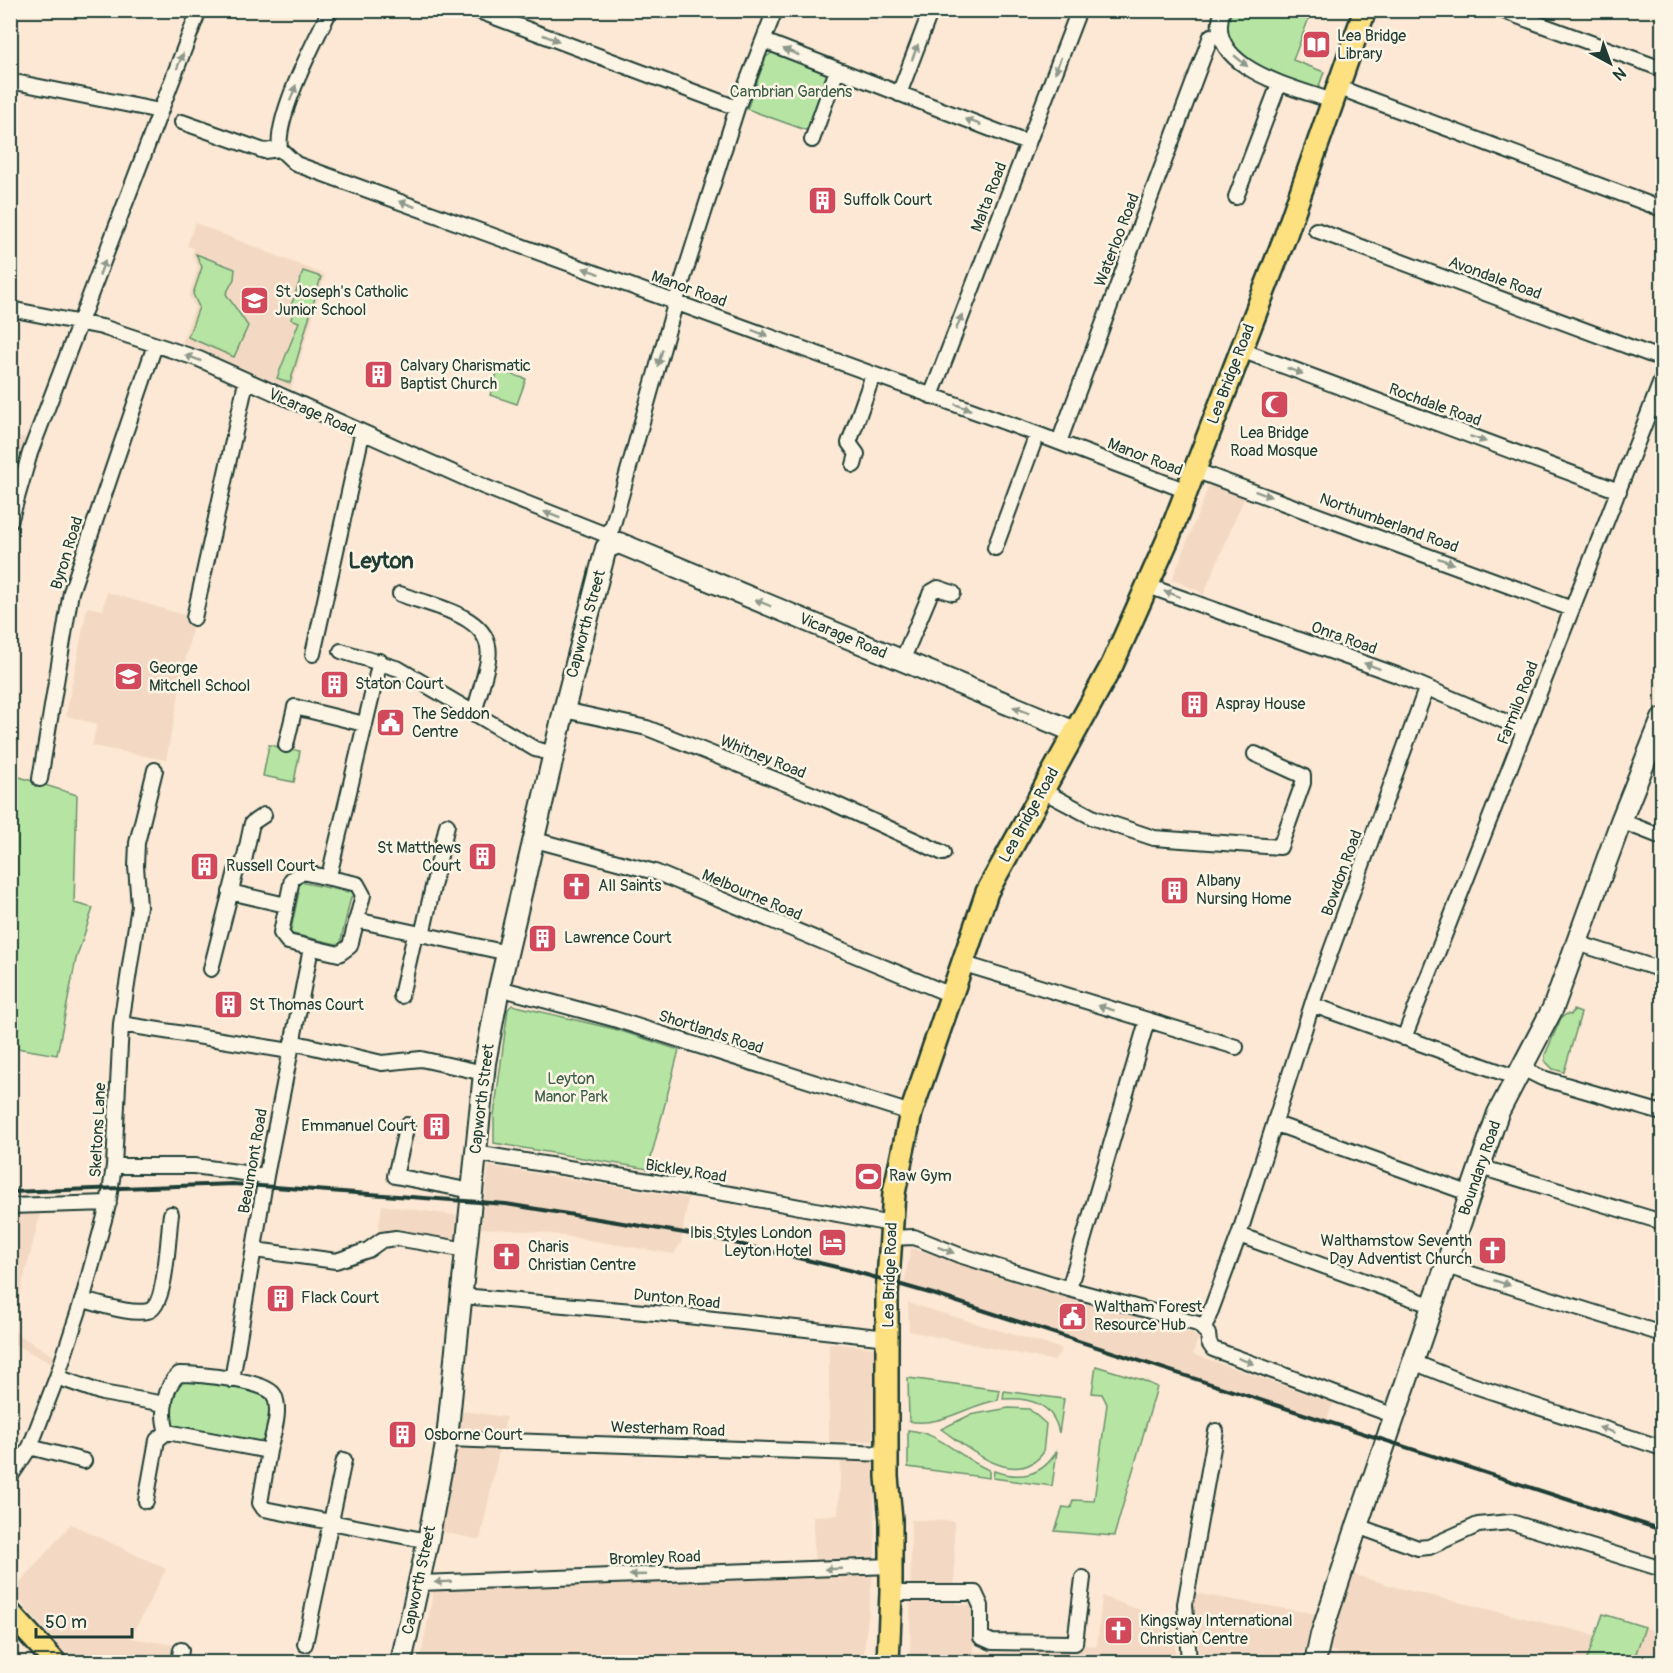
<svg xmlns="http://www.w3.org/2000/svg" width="1673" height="1673" font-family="Pangolin,sans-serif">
	<rect width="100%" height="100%" fill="#fce8d4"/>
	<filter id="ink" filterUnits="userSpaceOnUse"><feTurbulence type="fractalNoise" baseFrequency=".0167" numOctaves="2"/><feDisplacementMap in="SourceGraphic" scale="12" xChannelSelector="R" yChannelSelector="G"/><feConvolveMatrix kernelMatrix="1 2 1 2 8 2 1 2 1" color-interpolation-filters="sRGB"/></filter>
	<g filter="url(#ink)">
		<path fill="#f3d9c3" d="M195,223L325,275L291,389L182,342L195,307L189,296L198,267L192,254L194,248L187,246Z
			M11,436L26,438L11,490L10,436Z
			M1216,483L1245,496L1203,596L1199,591L1173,580L1171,582L1209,486Z
			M107,592L194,618L166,760L92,746L97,724L66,716L87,607L103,610Z
			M489,1166L688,1198L681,1243L674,1254L540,1232L481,1228Z
			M382,1205L460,1216L457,1243L378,1232Z
			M42,1207L11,1329V1210Z
			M911,1248L1193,1334L1198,1338L1193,1354L1333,1403L1327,1420L904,1284Z
			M908,1303L1062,1349L1054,1361L909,1331Z
			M11,1330L62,1361L60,1368L16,1345L11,1352Z
			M829,1343L875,1348L873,1441L829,1442Z
			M463,1411L506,1417L480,1540L429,1529Z
			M841,1462H874L875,1554L863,1662H420L434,1588L815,1578L813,1516L838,1515Z
			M911,1520L954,1521L955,1604L973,1605L974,1652L1056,1651L1079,1645L1097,1646L1102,1596L1140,1610L1141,1618L1173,1622L1176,1661L910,1662Z
			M71,1524L166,1569L131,1638L182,1646L179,1662H72L12,1592Z
			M1352,1574L1395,1587L1595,1635L1603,1614L1662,1633V1662H1364L1329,1650L1328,1644Z
			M1193,1593L1316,1614L1303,1654L1201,1661L1194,1624Z"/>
		<path fill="#b6e5a3" stroke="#6a916c" stroke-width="1.5" d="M1289,10L1309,18L1293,60L1324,72L1318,89C1288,79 1209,57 1230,11Z
			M772,53H779L831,74L811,132L747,109L766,57Z
			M196,254L235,269L234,279L226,294L248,326L234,357L188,337L199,307L193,294L202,267Z
			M303,271L321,277L290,383L277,378L299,322L291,319L294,311L290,309Z
			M498,370L526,379L517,404L490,395Z
			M269,745L300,751L294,782L263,776Z
			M10,774L77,795L74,903L93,908L76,959L57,1055L11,1047Z
			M304,878V883L348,892L350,888L356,893L355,897H351L341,940L345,942L337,948V944L293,934L291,938L286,929L291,930L299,892L294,890L296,882Z
			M512,1005L618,1030L679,1050L648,1169L494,1143V1116L508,1009Z
			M1573,1010L1581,1013L1564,1072L1553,1069L1545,1061V1055L1561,1018L1567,1014L1571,1015Z
			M1096,1366L1142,1380L1157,1387L1114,1536L1055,1531L1063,1507L1071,1508L1073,1500L1094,1501L1107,1404L1102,1394L1092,1393Z
			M179,1374L274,1394L269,1451L167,1432L165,1404Z
			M908,1378L1000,1390L998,1400C967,1405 940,1428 909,1421Z
			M1004,1391L1064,1399L1059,1433C1053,1404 1031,1397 1003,1399Z
			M1009,1408L1029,1409L1046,1424L1043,1453C1015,1490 967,1447 941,1429L970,1415Z
			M908,1430C942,1433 959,1458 989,1470V1478L908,1467Z
			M1057,1451L1052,1486L993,1478L994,1471C1021,1480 1042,1476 1057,1451Z
			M1603,1614L1645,1627L1633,1662H1586Z"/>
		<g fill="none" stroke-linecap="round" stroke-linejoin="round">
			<defs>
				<path id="street" d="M476,10L737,108
					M1223,10C1201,68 1297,88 1332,101
					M1501,10L1662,69
					M764,41L1027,143
					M10,81L160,111
					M1337,87L1662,209
					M899,94L931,10
					M182,122L264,151L280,149
					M812,140L837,70
					M280,149L296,164L1037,434L1187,491
					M280,149C275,116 315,41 330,10
					M1236,197L1279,84
					M1316,230L1662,359
					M10,309L102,327L199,359L485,487L604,534L612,528L676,301L737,108L775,10
					M1241,350L1619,491
					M931,396L1079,10
					M1059,442L1211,36
					M854,465L857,454L849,443L873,375
					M1194,470L1572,609
					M10,522L30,453L199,10
					M995,548L1037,434
					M1148,586L1397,675L1525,730
					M400,594C430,606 496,615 488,660C485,678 478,696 474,714
					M194,618L246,382
					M341,651L399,669L535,749L554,754
					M313,654L362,434
					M902,661L931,592L938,588L953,593
					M564,710L647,728L822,798L943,853
					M286,745L295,707L364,724
					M40,779L71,592L155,345
					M1043,791L1094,818L1154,838L1280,847L1303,783V776L1255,754
					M1621,821L1662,837
					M535,840L655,872L951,995
					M302,872L357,884L363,895L350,946L339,954L288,942L281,933L292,879Z
					M329,876L380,661
					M230,892L286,905
					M356,920L508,953
					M422,935L447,825
					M1577,943L1662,970
					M961,963L1236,1047
					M211,969L236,871L244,861L252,823L264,815
					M499,988L614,1019L911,1113
					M401,996L415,934
					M1313,1005L1517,1078
					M121,1024L290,1051
					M1404,1038L1662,379
					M292,1042L382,1063L421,1059L484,1073
					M1522,1068L1542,1078L1662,1113
					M1276,1124L1471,1194
					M407,1125L395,1176L472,1191
					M475,1153L736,1195L891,1224
					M114,1166H194L266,1176
					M1480,1167L1662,1222
					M10,1206L109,1203
					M1239,1235L1433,1306
					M890,1238L914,1237L959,1255L1069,1289L1198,1324L1208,1334L1209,1343L1213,1349L1395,1416
					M255,1250L336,1261L368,1250L382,1240L396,1238L467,1250
					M1446,1266L1662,1334
					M1069,1289L1147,1021
					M462,1296L678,1315L888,1338
					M82,1300C101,1304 129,1315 148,1311C167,1307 168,1232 171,1214
					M1204,1329L1239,1235L1316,992L1426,689
					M1413,1362L1463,1382L1662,1448
					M179,1374C197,1374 266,1380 274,1395C282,1411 272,1436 269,1451L167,1432C161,1414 164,1386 179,1374Z
					M57,1377L102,1393L165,1404
					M232,1380L266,1176L311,948
					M447,1439L887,1454
					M30,1447L84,1461
					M269,1451L260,1503L264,1509L428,1541
					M10,1477L30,1447L57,1377L83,1298L108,1205L114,1166L121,1024L139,906L136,866L137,843L155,770
					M146,1501L157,1440L167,1432
					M1357,1526L1418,1548L1429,1547L1478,1525L1511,1522L1662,1569
					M420,1583L891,1566
					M891,1593H975L981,1606V1637L992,1642L1075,1643L1083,1578
					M305,1644L344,1460
					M179,1662L181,1650
					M1189,1662L1185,1604L1216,1431"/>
				<path id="secondary" d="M401,1662L428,1541L447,1439L485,1063L499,988L564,710L606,548L619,543L1075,732
					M1315,1662L1321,1635L1357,1526L1498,1113L1553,1008L1621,821L1662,719"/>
				<path id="primary" d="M10,1613L55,1662
					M888,1662L891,1593V1520L887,1477V1295L894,1193L911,1113L987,892L1112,665L1168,539L1285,237L1365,10"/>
			</defs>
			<use href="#street" stroke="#1f3d34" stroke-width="18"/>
			<use href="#secondary" stroke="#1f3d34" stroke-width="24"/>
			<use href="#primary" stroke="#1f3d34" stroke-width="26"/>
			<use href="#street" stroke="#fcf5e5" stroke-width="14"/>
			<use href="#secondary" stroke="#fcf5e5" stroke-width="20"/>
			<use href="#primary" stroke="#fde080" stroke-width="21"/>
			<path stroke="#1f3d34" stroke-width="4" d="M10,1192L233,1184L506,1204L709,1237L849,1270L933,1294L1662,1530"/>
		</g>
		<defs><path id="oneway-solid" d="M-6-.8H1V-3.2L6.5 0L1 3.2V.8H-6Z" transform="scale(1.5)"/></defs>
		<g fill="#8e998c">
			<use href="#oneway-solid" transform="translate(551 38) rotate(21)"/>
			<use href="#oneway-solid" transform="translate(791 52) rotate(-158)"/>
			<use href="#oneway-solid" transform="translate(915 52) rotate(-69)"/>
			<use href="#oneway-solid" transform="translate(180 61) rotate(-68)"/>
			<use href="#oneway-solid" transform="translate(1241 61) rotate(40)"/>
			<use href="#oneway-solid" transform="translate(1058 65) rotate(111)"/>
			<use href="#oneway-solid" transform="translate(293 93) rotate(-70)"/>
			<use href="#oneway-solid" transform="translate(973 122) rotate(-159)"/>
			<use href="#oneway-solid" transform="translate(407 204) rotate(-160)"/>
			<use href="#oneway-solid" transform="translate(102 268) rotate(-70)"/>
			<use href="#oneway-solid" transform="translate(591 271) rotate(-160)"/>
			<use href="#oneway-solid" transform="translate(959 322) rotate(-69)"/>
			<use href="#oneway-solid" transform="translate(760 333) rotate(20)"/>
			<use href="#oneway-solid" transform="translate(193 358) rotate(-160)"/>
			<use href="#oneway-solid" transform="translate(660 358) rotate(106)"/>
			<use href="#oneway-solid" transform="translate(1295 371) rotate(21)"/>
			<use href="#oneway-solid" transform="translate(963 407) rotate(19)"/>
			<use href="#oneway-solid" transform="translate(1478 439) rotate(19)"/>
			<use href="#oneway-solid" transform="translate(1263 494) rotate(20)"/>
			<use href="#oneway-solid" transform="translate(552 515) rotate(-158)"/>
			<use href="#oneway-solid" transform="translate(1446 561) rotate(20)"/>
			<use href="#oneway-solid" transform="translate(1172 594) rotate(-160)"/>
			<use href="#oneway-solid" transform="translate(763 603) rotate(-157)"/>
			<use href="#oneway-solid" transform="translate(1372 666) rotate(-160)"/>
			<use href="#oneway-solid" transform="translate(1021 710) rotate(-158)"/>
			<use href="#oneway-solid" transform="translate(1106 1008) rotate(-163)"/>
			<use href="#oneway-solid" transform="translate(946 1250) rotate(21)"/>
			<use href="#oneway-solid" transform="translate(1502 1283) rotate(18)"/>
			<use href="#oneway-solid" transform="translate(1246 1361) rotate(20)"/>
			<use href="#oneway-solid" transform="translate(1607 1430) rotate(-162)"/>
			<use href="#oneway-solid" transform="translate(833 1569) rotate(178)"/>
			<use href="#oneway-solid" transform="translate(638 1575) rotate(178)"/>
			<use href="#oneway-solid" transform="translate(443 1582) rotate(177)"/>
		</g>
	</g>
	<defs>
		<symbol id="library-square" viewBox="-11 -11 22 22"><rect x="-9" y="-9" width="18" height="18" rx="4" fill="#d1495b" stroke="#fcf5e5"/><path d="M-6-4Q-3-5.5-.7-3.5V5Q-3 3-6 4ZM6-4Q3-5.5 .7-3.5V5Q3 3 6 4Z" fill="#fff"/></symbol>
		<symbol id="building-square" viewBox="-11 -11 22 22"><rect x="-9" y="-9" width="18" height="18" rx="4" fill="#d1495b" stroke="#fcf5e5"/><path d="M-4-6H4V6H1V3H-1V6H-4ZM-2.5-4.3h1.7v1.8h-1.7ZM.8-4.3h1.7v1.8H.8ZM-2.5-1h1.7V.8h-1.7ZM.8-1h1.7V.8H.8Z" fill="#fff"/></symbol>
		<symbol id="school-square" viewBox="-11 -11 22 22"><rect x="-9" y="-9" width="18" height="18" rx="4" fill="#d1495b" stroke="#fcf5e5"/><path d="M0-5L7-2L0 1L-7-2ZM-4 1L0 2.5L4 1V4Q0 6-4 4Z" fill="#fff"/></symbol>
		<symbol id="mosque-square" viewBox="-11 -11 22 22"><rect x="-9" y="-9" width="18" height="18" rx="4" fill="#d1495b" stroke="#fcf5e5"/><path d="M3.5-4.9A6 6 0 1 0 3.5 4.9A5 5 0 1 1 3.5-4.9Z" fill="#fff"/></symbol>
		<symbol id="civic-square" viewBox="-11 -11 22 22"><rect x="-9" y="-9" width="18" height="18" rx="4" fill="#d1495b" stroke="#fcf5e5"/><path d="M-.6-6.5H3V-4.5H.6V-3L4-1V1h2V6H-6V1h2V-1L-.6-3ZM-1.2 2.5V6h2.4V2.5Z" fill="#fff"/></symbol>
		<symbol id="church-square" viewBox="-11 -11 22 22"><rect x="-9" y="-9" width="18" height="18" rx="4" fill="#d1495b" stroke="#fcf5e5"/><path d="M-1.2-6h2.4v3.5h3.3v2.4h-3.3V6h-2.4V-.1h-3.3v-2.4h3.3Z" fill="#fff"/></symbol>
		<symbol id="stadium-square" viewBox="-11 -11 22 22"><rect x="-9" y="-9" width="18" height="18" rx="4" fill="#d1495b" stroke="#fcf5e5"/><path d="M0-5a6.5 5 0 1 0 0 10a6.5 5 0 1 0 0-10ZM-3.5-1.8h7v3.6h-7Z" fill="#fff"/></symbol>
		<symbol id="hotel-square" viewBox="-11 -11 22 22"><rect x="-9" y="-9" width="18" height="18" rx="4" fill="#d1495b" stroke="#fcf5e5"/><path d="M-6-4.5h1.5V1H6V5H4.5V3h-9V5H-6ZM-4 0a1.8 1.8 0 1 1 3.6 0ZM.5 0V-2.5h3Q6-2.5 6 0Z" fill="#fff"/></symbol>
	</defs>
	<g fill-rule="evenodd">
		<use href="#library-square" x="1300" y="28" width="33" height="33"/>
		<use href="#building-square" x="806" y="184" width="33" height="33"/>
		<use href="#school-square" x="238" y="284" width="33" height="33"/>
		<use href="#building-square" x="362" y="358" width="33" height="33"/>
		<use href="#mosque-square" x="1258" y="388" width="33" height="33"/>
		<use href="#school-square" x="112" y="660" width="33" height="33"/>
		<use href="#building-square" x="318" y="668" width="33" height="33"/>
		<use href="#building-square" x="1178" y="688" width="33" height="33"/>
		<use href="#civic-square" x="374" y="706" width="33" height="33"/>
		<use href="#building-square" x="466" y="840" width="33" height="33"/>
		<use href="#building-square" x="188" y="850" width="33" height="33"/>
		<use href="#church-square" x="560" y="870" width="33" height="33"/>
		<use href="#building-square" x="1158" y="874" width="33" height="33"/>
		<use href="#building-square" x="526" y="922" width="33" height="33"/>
		<use href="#building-square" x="212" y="988" width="33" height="33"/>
		<use href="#building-square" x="420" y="1110" width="33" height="33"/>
		<use href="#stadium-square" x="852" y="1160" width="33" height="33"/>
		<use href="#hotel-square" x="816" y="1226" width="33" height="33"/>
		<use href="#church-square" x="1476" y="1234" width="33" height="33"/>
		<use href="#church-square" x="490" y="1240" width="33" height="33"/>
		<use href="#building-square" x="264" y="1282" width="33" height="33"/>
		<use href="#civic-square" x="1056" y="1300" width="33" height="33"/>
		<use href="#building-square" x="386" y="1418" width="33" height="33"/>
		<use href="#church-square" x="1102" y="1614" width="33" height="33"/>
	</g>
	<g text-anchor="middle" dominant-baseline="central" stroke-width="5" stroke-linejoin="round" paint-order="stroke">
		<g font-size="16" fill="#1f3d34" stroke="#fcf5e5" text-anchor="start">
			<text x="1337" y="36">Lea Bridge<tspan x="1337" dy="18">Library</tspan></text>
			<text x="843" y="200">Suffolk Court</text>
			<text x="275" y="292">St Joseph's Catholic<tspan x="275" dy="18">Junior School</tspan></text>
			<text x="400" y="366">Calvary Charismatic<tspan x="400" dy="18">Baptist Church</tspan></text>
			<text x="1274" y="433" text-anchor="middle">Lea Bridge<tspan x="1274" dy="18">Road Mosque</tspan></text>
			<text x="149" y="668">George<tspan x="149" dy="18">Mitchell School</tspan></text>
			<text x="355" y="684">Staton Court</text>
			<text x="1215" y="704">Aspray House</text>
			<text x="412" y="714">The Seddon<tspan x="412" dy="18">Centre</tspan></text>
			<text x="461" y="848" text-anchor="end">St Matthews<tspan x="461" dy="18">Court</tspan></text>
			<text x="226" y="866">Russell Court</text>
			<text x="1196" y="881">Albany<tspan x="1196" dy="18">Nursing Home</tspan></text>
			<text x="598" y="886">All Saints</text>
			<text x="564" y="938">Lawrence Court</text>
			<text x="249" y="1005">St Thomas Court</text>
			<text x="416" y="1126" text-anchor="end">Emmanuel Court</text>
			<text x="889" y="1176">Raw Gym</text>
			<text x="812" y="1233" text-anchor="end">Ibis Styles London<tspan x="812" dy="18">Leyton Hotel</tspan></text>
			<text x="1472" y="1241" text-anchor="end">Walthamstow Seventh<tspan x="1472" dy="18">Day Adventist Church</tspan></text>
			<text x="528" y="1247">Charis<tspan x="528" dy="18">Christian Centre</tspan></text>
			<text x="301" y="1298">Flack Court</text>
			<text x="1094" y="1307">Waltham Forest<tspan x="1094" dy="18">Resource Hub</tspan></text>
			<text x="424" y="1435">Osborne Court</text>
			<text x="1140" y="1621">Kingsway International<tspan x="1140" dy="18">Christian Centre</tspan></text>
		</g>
		<g font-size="16" fill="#3d5f4a" stroke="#fcf5e5">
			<text x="791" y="92">Cambrian Gardens</text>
			<text x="571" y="1079">Leyton<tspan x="571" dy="18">Manor Park</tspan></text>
		</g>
		<g font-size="16" fill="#1f3d34" stroke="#fcf5e5">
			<text transform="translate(989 197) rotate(-69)">Malta Road</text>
			<text transform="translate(1117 240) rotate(-69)">Waterloo Road</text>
			<text transform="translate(1495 278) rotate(20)">Avondale Road</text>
			<text transform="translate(689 289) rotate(20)">Manor Road</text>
			<text transform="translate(1231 374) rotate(-69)">Lea Bridge Road</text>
			<text transform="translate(1435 405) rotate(20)">Rochdale Road</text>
			<text transform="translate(312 412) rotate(24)">Vicarage Road</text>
			<text transform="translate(1145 457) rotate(21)">Manor Road</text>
			<text transform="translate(1389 523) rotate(20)">Northumberland Road</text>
			<text transform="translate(67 553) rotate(-73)">Byron Road</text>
			<text transform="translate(586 624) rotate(-75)">Capworth Street</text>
			<text transform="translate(843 636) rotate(23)">Vicarage Road</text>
			<text transform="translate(1344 638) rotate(20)">Onra Road</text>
			<text transform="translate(1518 703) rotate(-69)">Farmilo Road</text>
			<text transform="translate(763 757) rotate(22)">Whitney Road</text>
			<text transform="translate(1029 815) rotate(-61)">Lea Bridge Road</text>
			<text transform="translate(1342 873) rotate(-70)">Bowdon Road</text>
			<text transform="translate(752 895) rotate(23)">Melbourne Road</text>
			<text transform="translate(711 1032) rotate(18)">Shortlands Road</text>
			<text transform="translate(482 1099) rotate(-83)">Capworth Street</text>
			<text transform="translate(98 1130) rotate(-87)">Skeltons Lane</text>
			<text transform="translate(253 1161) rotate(-80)">Beaumont Road</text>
			<text transform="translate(1480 1168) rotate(-71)">Boundary Road</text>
			<text transform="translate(686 1171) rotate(9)">Bickley Road</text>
			<text transform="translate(890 1275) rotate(-88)">Lea Bridge Road</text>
			<text transform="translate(677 1299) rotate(6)">Dunton Road</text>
			<text transform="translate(668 1429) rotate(2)">Westerham Road</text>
			<text transform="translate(655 1558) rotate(-2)">Bromley Road</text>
			<text transform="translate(419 1580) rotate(-78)">Capworth Street</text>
		</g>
		<g font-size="22" font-weight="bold" fill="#1f3d34" stroke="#fcf5e5">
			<text x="381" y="561">Leyton</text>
		</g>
	</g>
	<rect width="1673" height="1673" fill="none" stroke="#fcf5e5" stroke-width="36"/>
	<rect x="18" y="18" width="1637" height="1637" fill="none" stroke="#1f3d34" stroke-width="2" filter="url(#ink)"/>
	<g transform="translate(1610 63) rotate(139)" stroke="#fcf5e5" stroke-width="4.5" paint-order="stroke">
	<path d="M0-4.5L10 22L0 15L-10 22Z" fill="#1f3d34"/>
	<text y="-9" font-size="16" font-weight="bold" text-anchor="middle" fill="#1f3d34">N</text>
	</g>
	<path d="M36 1628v9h96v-9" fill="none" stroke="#1f3d34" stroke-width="3"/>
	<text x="45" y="1628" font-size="18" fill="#1f3d34" stroke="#fcf5e5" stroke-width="4.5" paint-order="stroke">50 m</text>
</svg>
